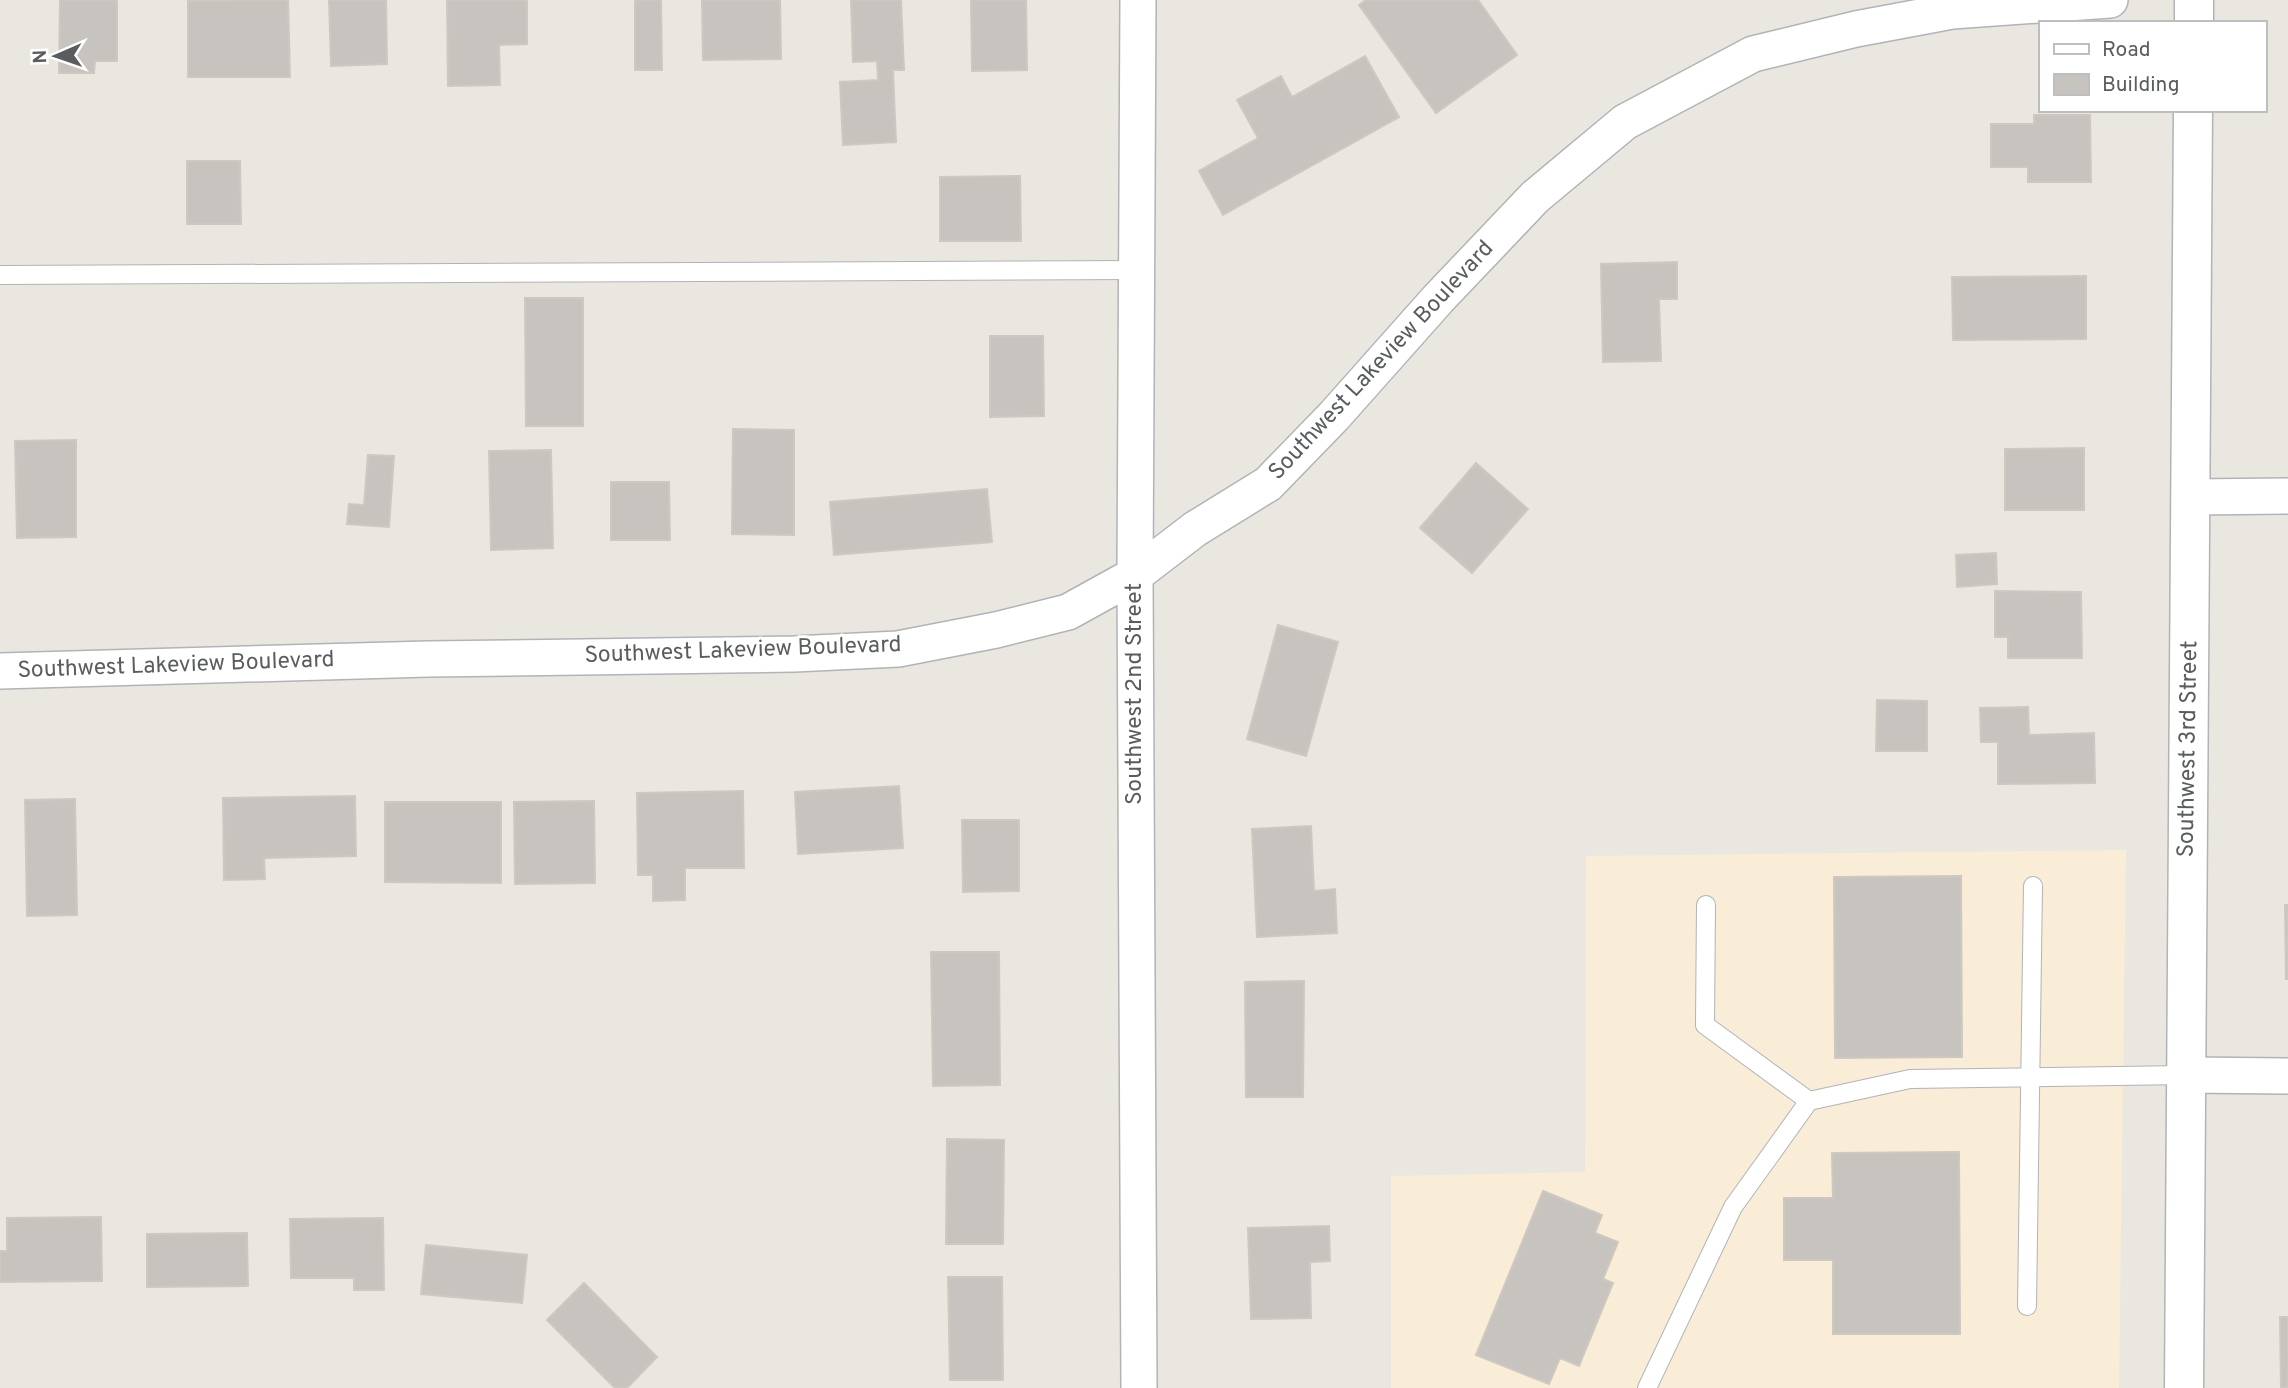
<svg xmlns="http://www.w3.org/2000/svg" width="2288" height="1388" font-family="Overpass,sans-serif">
	<rect width="100%" height="100%" fill="#eae7e0"/>
	<path fill="#f9edd7" d="M2126,850L2119,1388H1391V1176L1585,1172L1586,856Z"/>
	<path fill="#c7c4bf" stroke="#cec8c0" stroke-width="2" d="M60,0H117V61H95L94,73H59Z
		M288,0L290,77H188V1Z
		M329,0H386L387,64L331,66Z
		M447,0H527V44L499,45L500,85L448,86Z
		M635,0H661L662,70H635Z
		M702,0H780L781,59L703,60Z
		M851,0H901L904,70H893L896,142L843,145L840,82L878,80L877,61L853,62Z
		M971,0H1026L1027,70L972,71Z
		M1366,0H1478L1517,55L1436,113L1359,5Z
		M1365,56L1399,117L1223,215L1199,171L1258,138L1237,100L1281,76L1292,97Z
		M2034,115H2090L2091,182H2028V167H1991V124H2034Z
		M187,161H240L241,224H187Z
		M1020,176L1021,241H940V177Z
		M1677,262V299H1659L1661,361L1603,362L1601,264Z
		M2086,276V339L1953,340L1952,277Z
		M525,298H583V426H526Z
		M990,336H1043L1044,416L990,417Z
		M733,429L794,430V535L732,534Z
		M76,440V537L17,538L15,441Z
		M2084,448V510H2005V449Z
		M551,450L553,548L491,550L489,451Z
		M368,455L394,456L389,527L347,524L349,504L364,505Z
		M1476,463L1528,509L1472,573L1420,528Z
		M611,482H669L670,540H611Z
		M987,489L992,542L834,555L830,502Z
		M1996,553L1997,584L1957,587L1956,555Z
		M1995,591L2081,592L2082,658H2008V637H1995Z
		M1278,625L1338,642L1306,756L1247,739Z
		M1877,700L1927,701V751H1876Z
		M2028,707L2029,735L2094,733L2095,783L1998,784V742H1981L1980,708Z
		M899,786L903,848L798,854L795,792Z
		M743,791L744,868H685V900L653,901V875H638L637,793Z
		M355,796L356,856L264,858L265,879L224,880L223,798Z
		M75,799L77,915L27,916L25,800Z
		M594,801L595,883L515,884L514,802Z
		M385,802H501V883L385,882Z
		M962,820H1019V891L963,892Z
		M1311,826L1314,891L1335,889L1337,933L1257,937L1252,829Z
		M1961,876L1962,1057L1835,1058L1834,877Z
		M2285,905H2288V979H2286Z
		M931,952H999L1000,1085L933,1086Z
		M1304,981L1303,1097H1246L1245,982Z
		M947,1139L1004,1140L1003,1244H946Z
		M1959,1152L1960,1334H1833V1260H1784V1198H1833L1832,1153Z
		M1543,1191L1602,1215L1595,1233L1618,1242L1603,1279L1613,1283L1579,1366L1560,1358L1549,1384L1476,1355Z
		M101,1217L102,1281L0,1282V1251H7V1218Z
		M383,1218L384,1290H354V1278H291L290,1219Z
		M1329,1226L1330,1261L1310,1262L1311,1318L1251,1319L1248,1228Z
		M247,1233L248,1286L147,1287V1234Z
		M426,1245L527,1255L522,1303L421,1294Z
		M948,1277H1002L1003,1380H950Z
		M584,1283L657,1357L627,1388H615L547,1320Z
		M2280,1317H2288V1388H2281Z"/>
	<g fill="none" stroke-linecap="round" stroke-linejoin="round">
		<defs>
			<path id="service" d="M0,275L1136,270
				M1706,905L1705,1025L1809,1101
				M2027,1306L2033,886
				M1647,1388L1733,1207L1809,1101L1910,1079L2185,1075"/>
			<path id="minor" d="M1138,0L1135,575L1139,1388
				M2191,497L2288,496
				M0,671L428,659L794,654L898,649L996,630L1068,612L1135,575L1195,529L1268,484L1334,416L1438,299L1535,197L1625,122L1753,54L1856,29L1952,11L2110,0
				M2185,1075L2288,1076"/>
			<path id="secondary" d="M2194,23V0
				M2184,1388L2193,110"/>
		</defs>
		<use href="#service" stroke="#b1b3b7" stroke-width="20"/>
		<use href="#minor" stroke="#b1b3b7" stroke-width="38"/>
		<use href="#secondary" stroke="#b0b4b6" stroke-width="41"/>
		<use href="#service" stroke="#fff" stroke-width="18"/>
		<use href="#minor" stroke="#fff" stroke-width="35"/>
		<use href="#secondary" stroke="#fff" stroke-width="38"/>
	</g>
	<g text-anchor="middle" dominant-baseline="central" stroke-width="6" stroke-linejoin="round" paint-order="stroke">
		<g font-size="23" fill="#595d5f" stroke="#fff">
			<text transform="translate(1382 361) rotate(-47)">Southwest Lakeview Boulevard</text>
			<text transform="translate(743 651) rotate(-2)">Southwest Lakeview Boulevard</text>
			<text transform="translate(176 666) rotate(-2)">Southwest Lakeview Boulevard</text>
			<text transform="translate(1135 694) rotate(-90)">Southwest 2nd Street</text>
			<text transform="translate(2189 749) rotate(-89)">Southwest 3rd Street</text>
		</g>
	</g>
	<rect x="2039" y="21" width="228" height="91" fill="#ffffff" stroke="#bdbebf" stroke-width="2"/>
	<rect x="2054" y="44" width="35" height="10" fill="#ffffff" stroke="#bdbebf" stroke-width="2"/>
	<text x="2102" y="56" font-size="21" fill="#595d5f">Road</text>
	<rect x="2054" y="74" width="35" height="21" fill="#c7c4bf" stroke="#bdbebf" stroke-width="2"/>
	<text x="2102" y="91" font-size="21" fill="#595d5f">Building</text>
	<g transform="translate(56 56) rotate(268)" stroke="#ffffff" stroke-width="5" paint-order="stroke">
	<path d="M0-5L12 26L0 18L-12 26Z" fill="#595d5f"/>
	<text y="-10" font-size="19" font-weight="bold" text-anchor="middle" fill="#595d5f">N</text>
	</g>
</svg>
